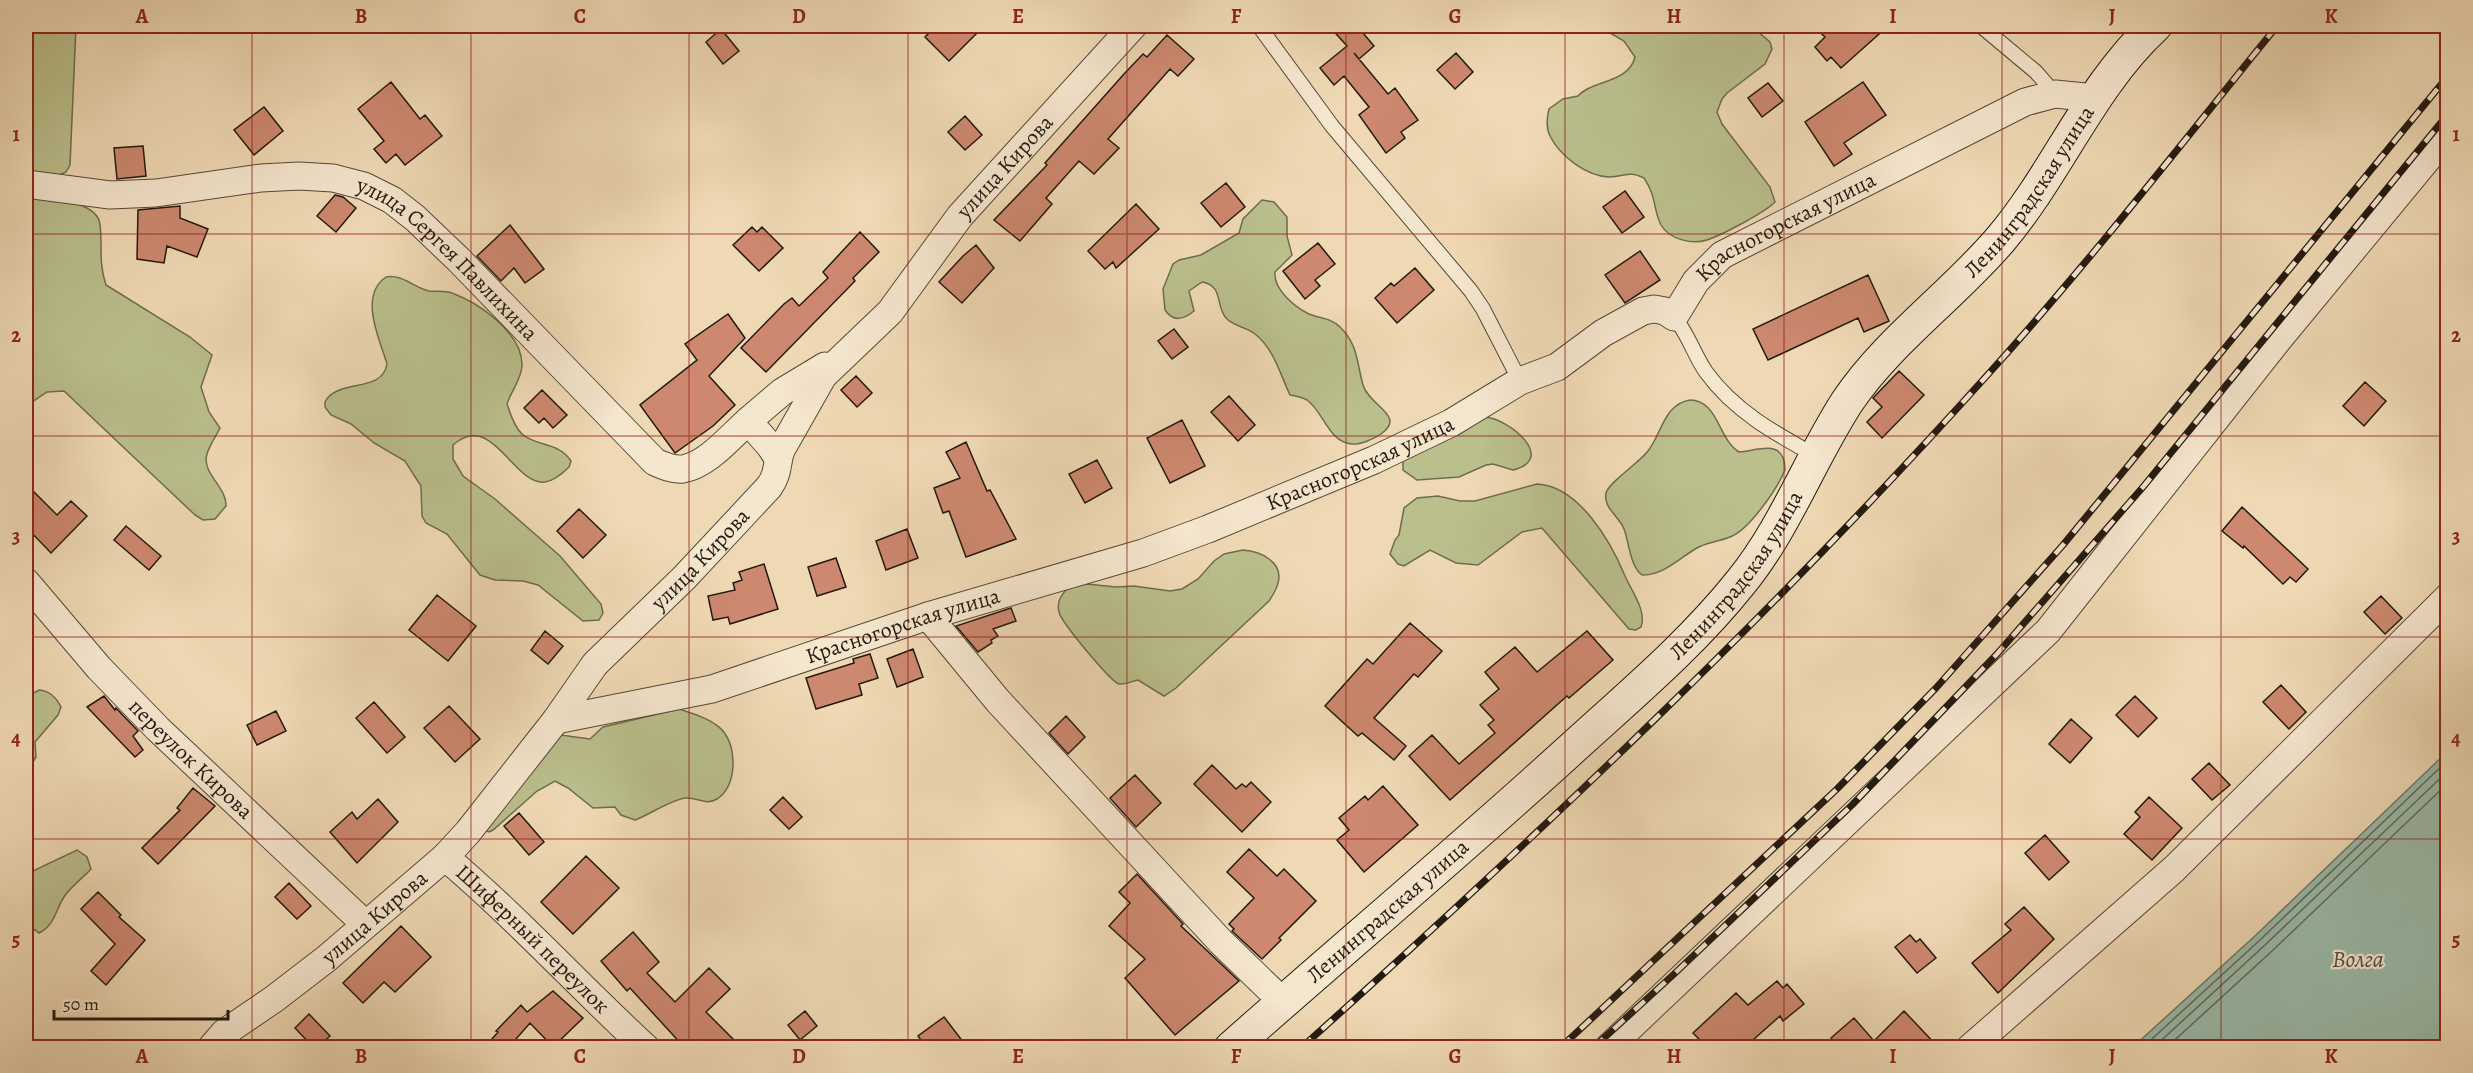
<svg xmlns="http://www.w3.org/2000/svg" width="2473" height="1073" font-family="Alegreya,serif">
	<rect width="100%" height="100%" fill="#efd9b4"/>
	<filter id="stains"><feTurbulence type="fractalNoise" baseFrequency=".00333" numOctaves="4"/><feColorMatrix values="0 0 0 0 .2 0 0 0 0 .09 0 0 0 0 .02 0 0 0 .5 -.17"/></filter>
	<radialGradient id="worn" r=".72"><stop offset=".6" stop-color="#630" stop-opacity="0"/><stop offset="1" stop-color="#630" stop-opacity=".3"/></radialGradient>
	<path fill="#babf8c" stroke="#6e6c4e" stroke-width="1.5" d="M26,26H76L70,165L66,172L57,176L26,173Z
		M1598,26H1751L1770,42L1772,49L1765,64L1727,93L1722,99L1717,112L1722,124L1770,187L1775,202C1764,213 1722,235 1707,240C1692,245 1669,239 1661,225C1653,210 1657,197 1644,178C1628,170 1625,177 1609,177C1586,176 1560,156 1550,136C1546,128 1547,117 1549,109L1563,99L1578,96C1592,80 1629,83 1635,57L1624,41Z
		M26,193C44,197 91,200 99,220C101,227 101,236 101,244C101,259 101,270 106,285L190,337L212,355L201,387L209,412L220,428C216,436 209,446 207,454C201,473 227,487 226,506L215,519L203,520L195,515L64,391L47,392L26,406Z
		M1262,200L1274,202L1287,217V236L1292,255L1275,272C1273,289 1294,306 1307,313C1319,319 1330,317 1340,327C1358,344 1357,364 1363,385C1369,406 1407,416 1381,434C1374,439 1360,445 1352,444C1328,442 1324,412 1307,400C1302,397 1296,396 1290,395C1280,374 1274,349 1255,334C1246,327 1233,326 1226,318C1215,305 1224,286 1202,282L1189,291L1194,311C1183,320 1173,322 1165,310L1163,289L1173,264L1179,260L1201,255L1239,233L1243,219Z
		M386,277C402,274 413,287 429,291C436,292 444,290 452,293C479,303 523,333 522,366C521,380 511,391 507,404C510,413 514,427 522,434C537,447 559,442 571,461L569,467C563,473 553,481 545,482C513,486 493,410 453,445V459L463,476L495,499L560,556L601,604L603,613L599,620L583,621L538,585L523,581L495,580L480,575L447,534L426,523L422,516L421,486L405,461L374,443L351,424L331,415L325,407V402C337,378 382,394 387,364C380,340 358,296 386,277Z
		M1690,400C1718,400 1718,439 1739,452C1757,451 1785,437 1785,470C1777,489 1749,530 1730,537C1718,542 1706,542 1695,549C1679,559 1662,576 1642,575C1630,566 1629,542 1624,529C1619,516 1603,508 1606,493C1609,482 1639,463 1648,451C1662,433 1664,404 1690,400Z
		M1485,417C1510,419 1557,459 1513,470L1493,464L1486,465L1459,477L1417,480L1403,470V461L1406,458Z
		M1537,484C1579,486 1611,542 1625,576C1631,590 1647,611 1641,627L1636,630L1629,629L1542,528L1522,532L1478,565L1456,563L1430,550L1404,566L1398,564L1390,554L1395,540L1399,535L1404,508L1417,498L1438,496L1460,501H1475Z
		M1243,550C1260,551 1284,562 1278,583C1277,589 1272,596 1269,601L1176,688L1164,696L1138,680C1132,681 1125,685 1119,684C1111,682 1061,622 1059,612C1056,601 1062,594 1069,587L1087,584L1116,587L1134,586L1170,591L1182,589L1198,579L1214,561L1224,554Z
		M39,690C50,691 56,697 61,707L58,715L35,742L36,757L26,774V697Z
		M679,709C713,720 734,727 733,767C732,779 728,792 717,799C705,806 697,797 686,798C672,799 649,815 635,820L621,815L615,807L593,808L568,788L555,781L537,791L493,830L489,832L482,829L561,735L590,739L603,727Z
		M77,850L87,857L91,869C83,878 70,887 64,897C55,911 55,925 39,933L26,923V870L31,872Z"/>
	<path fill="#9abaa9" stroke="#6a7a6b" stroke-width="1.5" d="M2447,752V1047H2133L2256,935Z"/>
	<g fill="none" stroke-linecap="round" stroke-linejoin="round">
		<path stroke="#5e6a5c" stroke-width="1.5" d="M2142,1048L2260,940L2448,760
			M2153,1048L2265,945L2448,771
			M2166,1048L2271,952L2448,783"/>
	</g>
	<path fill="#cd886f" stroke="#23190f" stroke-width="1.5" d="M936,26H984L949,61L925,37Z
		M1329,26H1357L1374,46L1359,59L1354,53L1388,94L1395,88L1418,120L1401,132L1405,138L1386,153L1359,115L1369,107L1344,76L1334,85L1320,68L1347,46Z
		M1813,26H1888L1841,68L1831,57L1827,61L1815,47L1825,37Z
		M721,29L739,51L723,64L706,42Z
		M1167,35L1194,59L1178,76L1170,69L1108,139L1119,148L1094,174L1079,161L1046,198L1052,204L1020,241L994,220L1047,165L1045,163L1124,74L1143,54L1147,57Z
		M1456,53L1473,72L1455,89L1437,70Z
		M391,82L420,119L425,115L442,136L405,165L396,154L386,163L374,149L384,141L358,109Z
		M1863,82L1886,115L1844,143L1852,154L1834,166L1805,122Z
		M1768,83L1783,101L1762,117L1748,98Z
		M264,107L283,131L254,155L234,130Z
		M965,116L982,135L965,150L948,132Z
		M143,146L146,176L117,179L114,148Z
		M1226,183L1245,207L1221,227L1201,203Z
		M1625,191L1644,217L1622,233L1603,207Z
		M335,195L343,197L356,208L336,232L317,216Z
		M1136,204L1159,229L1116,268L1113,262L1105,269L1088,251Z
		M180,206V218L208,229L197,257L167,246L164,263L137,259L138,210Z
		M510,225L544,269L525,283L514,268L501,281L477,256Z
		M752,227L757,232L762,227L783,248L759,271L733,245Z
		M860,232L879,252L853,278L855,281L766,372L741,348L784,304L792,298L799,306L828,278L823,272Z
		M1318,243L1335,264L1315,280L1320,286L1305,299L1283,271Z
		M976,245L994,268L962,303L939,282L963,256Z
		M1640,251L1660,280L1625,303L1605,275Z
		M1415,268L1434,290L1397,323L1375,298L1391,283L1394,286Z
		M1868,275L1889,321L1864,332L1858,318L1768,360L1753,329Z
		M728,314L745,338L709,376L735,405L713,426L675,453L640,405L697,360L685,344Z
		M1174,329L1188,347L1172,359L1158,341Z
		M1899,371L1924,395L1882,438L1867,422L1882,407L1873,398Z
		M856,376L872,393L857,407L841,390Z
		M2365,382L2386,401L2364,426L2343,406Z
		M542,390L567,415L553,428L544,418L539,423L524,408Z
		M1229,396L1255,425L1238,441L1211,412Z
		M1182,420L1205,466L1170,483L1147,438Z
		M966,442L987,491L990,490L1016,539L966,557L949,511L943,513L934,488L960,478L946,452Z
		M1097,460L1112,488L1085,503L1069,474Z
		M26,484L57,515L71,501L87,516L51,553L26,527Z
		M2242,507L2308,569L2296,582L2290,577L2283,584L2244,546L2243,548L2222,531Z
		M579,509L606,535L583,558L557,531Z
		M126,526L161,556L149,570L114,540Z
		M907,529L918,558L886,570L876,541Z
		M836,558L846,587L817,596L808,567Z
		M764,564L778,609L730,624L728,617L713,620L708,596L735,590L733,583L742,580L739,572Z
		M437,595L476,626L448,661L409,630Z
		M2381,596L2402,618L2385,634L2364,612Z
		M1011,608L1016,621L993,629L998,636L991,640L992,643L978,652L956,626Z
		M1410,623L1442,651L1418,677L1414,674L1374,718L1406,746L1394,760L1362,733L1358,736L1325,706L1367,659L1373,664Z
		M545,631L563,646L548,664L531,650Z
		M1587,631L1613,660L1569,698L1567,696L1450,800L1409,756L1432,735L1459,764L1495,733L1488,725L1494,720L1480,705L1499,689L1485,672L1515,647L1537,672Z
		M913,649L923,677L897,687L887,659Z
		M870,654L878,678L859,684L862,695L816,709L806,678L854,663L853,659Z
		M2281,685L2306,712L2289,729L2263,702Z
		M104,696L115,710L116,708L138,731L133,736L143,750L135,757L87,707Z
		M2135,696L2157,718L2138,737L2116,715Z
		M374,702L405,737L387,753L356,718Z
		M449,706L480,739L455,762L424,728Z
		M276,711L286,731L257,745L247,725Z
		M1066,716L1085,737L1068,754L1049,733Z
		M2071,719L2092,738L2070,763L2049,744Z
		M2209,763L2230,785L2212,800L2192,779Z
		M1212,765L1236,789L1242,784L1246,787L1251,782L1271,802L1242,832L1194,784Z
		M1135,775L1161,803L1136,827L1110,798Z
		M1383,786L1418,825L1364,872L1337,840L1349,830L1339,818L1365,796L1368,800Z
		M193,788L215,806L158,864L142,848L180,810L177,808Z
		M783,797L802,817L789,829L770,810Z
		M2149,797L2182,828L2152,860L2124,834L2140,817L2135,812Z
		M378,799L398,822L357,863L330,832L352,812L357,819Z
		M519,813L544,842L529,855L504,826Z
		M2045,835L2069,862L2049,880L2025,853Z
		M1249,849L1277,876L1284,869L1316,901L1279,938L1281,940L1262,959L1232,931L1234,929L1229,924L1254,898L1227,872Z
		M586,856L619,888L573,934L541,902Z
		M1137,874L1183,924L1181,926L1239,981L1175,1035L1125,978L1145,959L1109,926L1130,903L1119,892Z
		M289,883L311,906L297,919L275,897Z
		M98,892L121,915L119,917L145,940L106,985L91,971L115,944L81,909Z
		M2024,907L2054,939L1998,993L1972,963L2011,930L2005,924Z
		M401,926L431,957L395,992L384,982L363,1003L343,983Z
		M633,932L659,962L647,973L675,1002L709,968L730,989L706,1012L741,1047H684L630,988L627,991L601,961Z
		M1910,935L1916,942L1920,939L1936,958L1917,973L1895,947Z
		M1777,981L1783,988L1787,984L1804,1004L1783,1021L1780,1016L1745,1047H1707L1693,1033L1736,993L1748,1005Z
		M553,991L583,1018L553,1047L530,1023L509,1047H485L498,1032L496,1031L521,1005L527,1012Z
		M805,1011L817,1026L800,1040L788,1025Z
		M1904,1011L1938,1047H1840L1831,1038L1854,1018L1874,1041Z
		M309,1014L330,1036L318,1047H313L295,1028Z
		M944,1017L967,1047H926L918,1036Z"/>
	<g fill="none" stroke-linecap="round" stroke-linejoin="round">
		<defs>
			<path id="lane" d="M1259,26L1332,126L1471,291L1483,309L1520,381
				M1981,26L2036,72L2055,94
				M1674,317C1688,333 1694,355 1706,372C1734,411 1776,434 1816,456"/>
			<g id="street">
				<path id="s1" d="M26,184L110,195L156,193L261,178L299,176L333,178L364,186L392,200L415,218L459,260L655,462C664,466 673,470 683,469C707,465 730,437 748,421L770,446L778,458"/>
				<path d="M748,421L782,392L825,366"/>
				<path id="s2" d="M26,582L99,668L158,729L365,924"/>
				<path d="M928,616L998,701L1221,942L1283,1002"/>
				<path id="s3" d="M556,720L712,689L928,616L1143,553L1208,529L1374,460L1451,423L1520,381L1557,367L1603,333L1643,311L1654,309L1665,311L1674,317L1696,281L1722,255L2025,102L2055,94L2096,98"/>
				<path id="s4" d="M445,857C516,917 578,985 646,1048"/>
				<path id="s5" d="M211,1048L224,1033L274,999L326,959L445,857L468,832L556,720L595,664L684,578L769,487C779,473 776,465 781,450L823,376L890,312L960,216L1133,26"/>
				<path d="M1608,1048L2048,631L2278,340L2448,134"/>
				<path d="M1970,1048L2174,869L2448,597"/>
			</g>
			<g id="secondary">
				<path id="s6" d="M1231,1048C1343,949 1457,853 1567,753C1627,698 1690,646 1741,582C1785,528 1809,461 1847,402C1888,341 1952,296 2000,240C2057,173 2090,86 2155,26"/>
			</g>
		</defs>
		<use href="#lane" stroke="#564938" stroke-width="16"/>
		<use href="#street" stroke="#564938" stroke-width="29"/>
		<use href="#secondary" stroke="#23190f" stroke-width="35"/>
		<use href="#lane" stroke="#f5e6ce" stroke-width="14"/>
		<use href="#street" stroke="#f5e6ce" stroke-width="27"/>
		<use href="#secondary" stroke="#f5e6ce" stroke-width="33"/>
		<defs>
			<path id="rail" d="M1301,1048C1541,833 1776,611 1991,371C2091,260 2183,142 2277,26
				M1560,1048L1837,789L1936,688L2063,545L2448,76
				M1593,1048L1673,975L1852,805L1997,654L2143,487L2448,114"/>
		</defs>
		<use href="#rail" stroke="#23190f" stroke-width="7"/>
		<use href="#rail" stroke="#f5e6ce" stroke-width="4.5" stroke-dasharray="14" stroke-linecap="butt"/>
	</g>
	<path fill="none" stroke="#8f2418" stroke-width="1.5" stroke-opacity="0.55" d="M252,26V1048M471,26V1048M689,26V1048M908,26V1048M1127,26V1048M1346,26V1048M1565,26V1048M1784,26V1048M2002,26V1048M2221,26V1048M26,234H2448M26,436H2448M26,637H2448M26,839H2448"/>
	<g text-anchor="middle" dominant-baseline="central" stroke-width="4.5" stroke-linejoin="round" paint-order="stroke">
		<g font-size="22" fill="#23190f" stroke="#f5e6ce">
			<text stroke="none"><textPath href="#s5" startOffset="1198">улица Кирова</textPath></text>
			<text stroke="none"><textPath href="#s6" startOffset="1180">Ленинградская улица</textPath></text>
			<text stroke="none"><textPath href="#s3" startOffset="1350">Красногорская улица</textPath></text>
			<text stroke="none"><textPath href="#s1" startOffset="452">улица Сергея Павлихина</textPath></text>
			<text stroke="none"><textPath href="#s3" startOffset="846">Красногорская улица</textPath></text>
			<text stroke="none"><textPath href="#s5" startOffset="696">улица Кирова</textPath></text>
			<text stroke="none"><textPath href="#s6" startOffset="694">Ленинградская улица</textPath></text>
			<text stroke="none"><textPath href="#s3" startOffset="360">Красногорская улица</textPath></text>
			<text stroke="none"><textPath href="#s2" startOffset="242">переулок Кирова</textPath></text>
			<text stroke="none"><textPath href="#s6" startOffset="208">Ленинградская улица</textPath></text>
			<text stroke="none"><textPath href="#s5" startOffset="210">улица Кирова</textPath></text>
			<text stroke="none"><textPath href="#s4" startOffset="120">Шиферный переулок</textPath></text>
		</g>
		<g font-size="24" font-style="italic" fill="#4d5145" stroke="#f5e6ce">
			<text x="2358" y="959">Волга</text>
		</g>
	</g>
	<rect width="2473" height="1073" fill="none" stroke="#efd9b4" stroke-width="66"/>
	<path d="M54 1010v9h174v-9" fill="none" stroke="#23190f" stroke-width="3"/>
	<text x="63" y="1010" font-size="18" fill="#23190f" stroke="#f5e6ce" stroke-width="4.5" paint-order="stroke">50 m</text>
	<rect x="33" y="33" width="2407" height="1007" fill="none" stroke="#8f2418" stroke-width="2"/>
	<g font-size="20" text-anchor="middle" font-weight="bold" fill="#8f2418">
		<text x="142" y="23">A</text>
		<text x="361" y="23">B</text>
		<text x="580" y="23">C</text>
		<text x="799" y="23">D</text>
		<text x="1018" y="23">E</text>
		<text x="1236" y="23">F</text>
		<text x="1455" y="23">G</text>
		<text x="1674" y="23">H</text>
		<text x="1893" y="23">I</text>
		<text x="2112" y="23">J</text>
		<text x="2331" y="23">K</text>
		<text x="16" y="141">1</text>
		<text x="2456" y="141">1</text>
		<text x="16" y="342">2</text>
		<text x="2456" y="342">2</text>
		<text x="16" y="543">3</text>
		<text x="2456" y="543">3</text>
		<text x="16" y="745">4</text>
		<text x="2456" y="745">4</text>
		<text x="16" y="946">5</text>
		<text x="2456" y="946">5</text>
		<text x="142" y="1063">A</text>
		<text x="361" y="1063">B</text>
		<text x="580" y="1063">C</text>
		<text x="799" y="1063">D</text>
		<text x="1018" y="1063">E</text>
		<text x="1236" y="1063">F</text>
		<text x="1455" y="1063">G</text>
		<text x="1674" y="1063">H</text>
		<text x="1893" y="1063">I</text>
		<text x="2112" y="1063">J</text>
		<text x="2331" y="1063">K</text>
	</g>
	<rect width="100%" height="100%" filter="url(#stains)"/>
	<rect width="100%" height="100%" fill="url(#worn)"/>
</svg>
